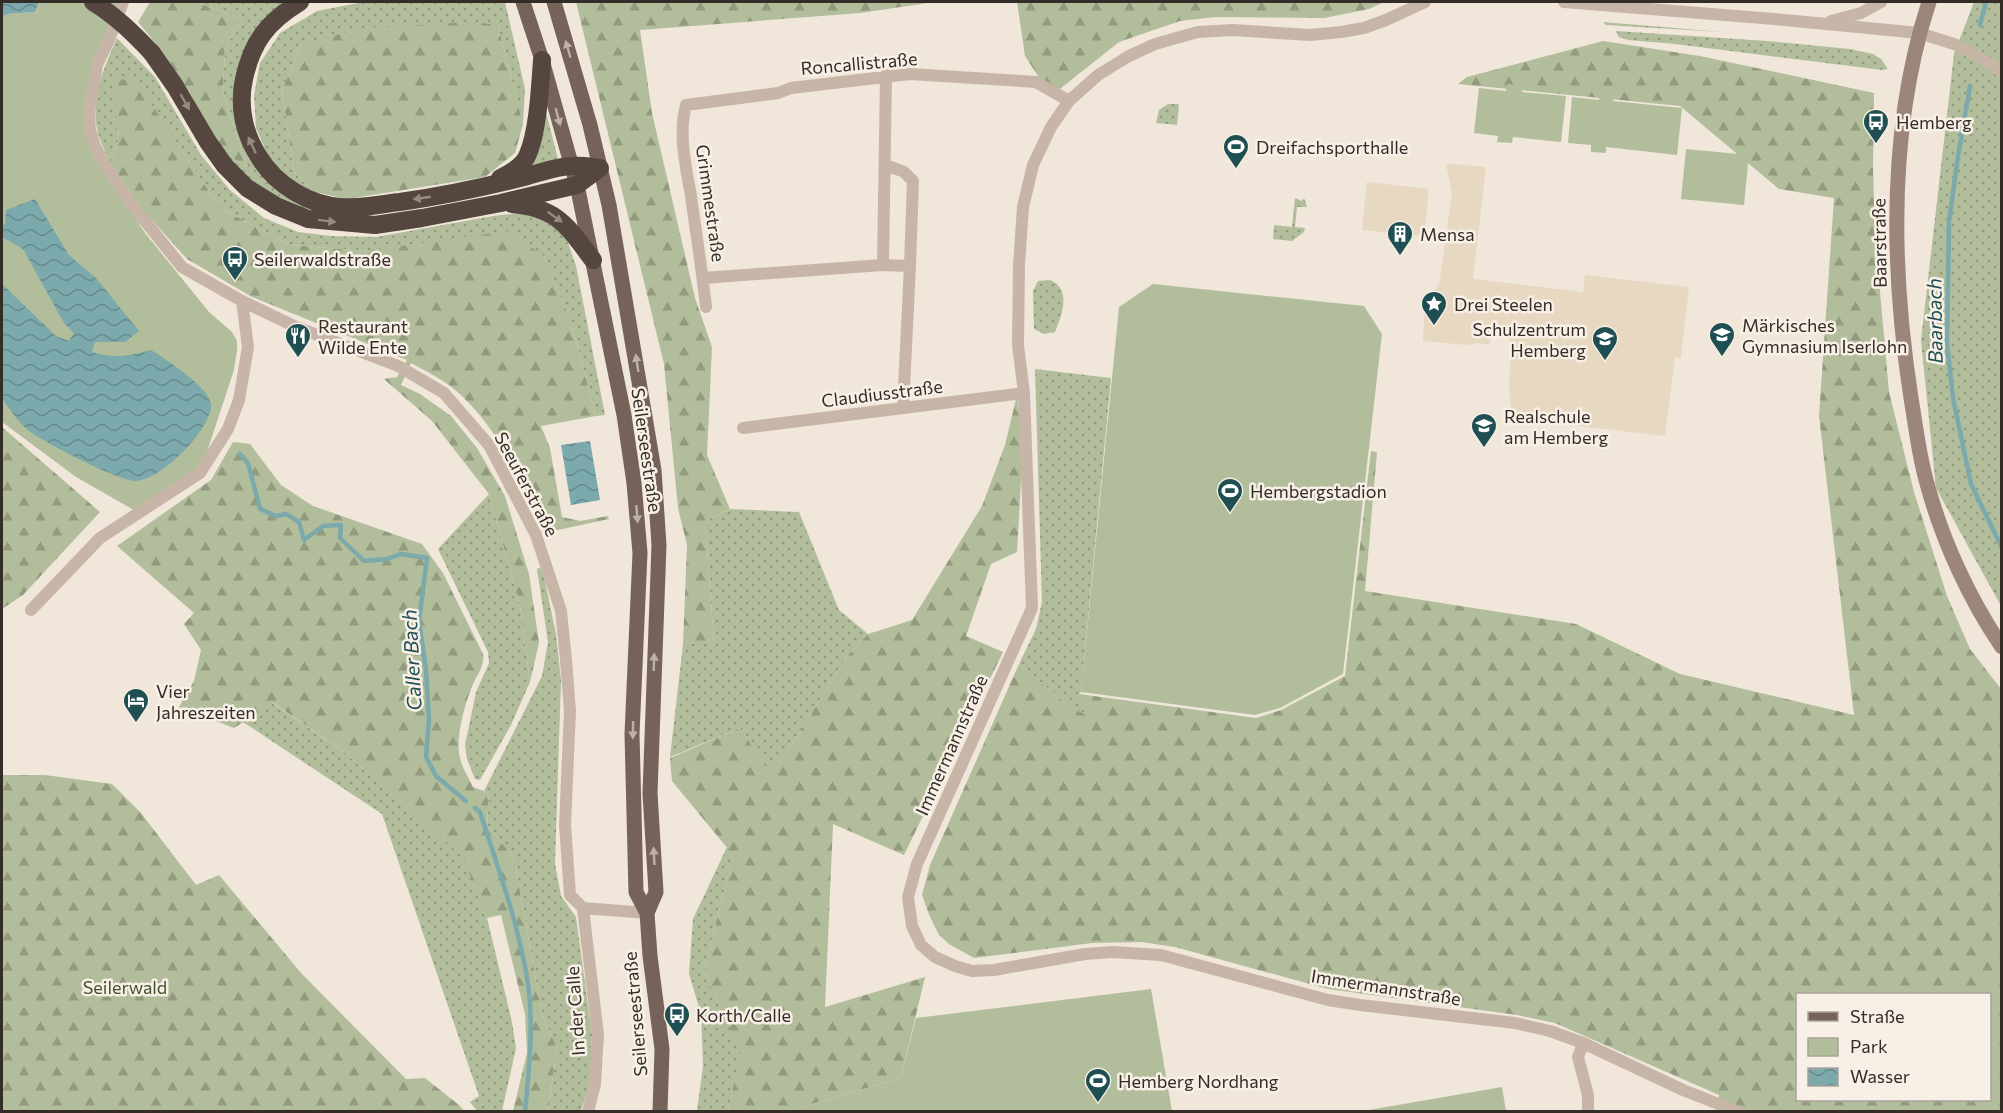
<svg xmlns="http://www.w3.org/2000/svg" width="2003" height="1113" font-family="Commissioner,sans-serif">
	<defs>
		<pattern id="grass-dots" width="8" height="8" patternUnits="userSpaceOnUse" patternTransform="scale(1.5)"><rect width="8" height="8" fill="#b2be9b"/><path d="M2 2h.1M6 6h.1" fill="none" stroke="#929b7e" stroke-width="1.8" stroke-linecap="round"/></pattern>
		<pattern id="forest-firs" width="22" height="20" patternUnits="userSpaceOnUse" patternTransform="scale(1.5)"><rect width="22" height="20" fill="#b2be9b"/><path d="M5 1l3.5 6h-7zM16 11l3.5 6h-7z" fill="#929b7e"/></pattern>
		<pattern id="water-waves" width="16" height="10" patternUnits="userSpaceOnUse" patternTransform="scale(1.5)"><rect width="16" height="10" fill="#7ba9ac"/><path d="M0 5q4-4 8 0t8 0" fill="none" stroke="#668a8c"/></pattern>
	</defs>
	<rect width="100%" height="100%" fill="#f0e6da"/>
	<path fill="url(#grass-dots)" d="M196,2H288L244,56L254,164L275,189L300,205L329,213L296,209L250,184L220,150L247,167L223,93L225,47L243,19Z
		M363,2H505L525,89L523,124L498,25L300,46L282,91L294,172L314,192L287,178L269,158L256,128L254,95L260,63L280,33L317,11Z
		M1974,2H2001V606L1936,488L1921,340L1954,54Z
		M1603,22L1722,32L1606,25Z
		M1616,31L1767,41L1850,49L1873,54L1881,59L1888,69L1882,70L1675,44L1628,40L1619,37Z
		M117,38L155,77L201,155L230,190L264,218L298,232L331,236L376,237L493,216L520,213L547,220L566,237L576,266L605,415L596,416L571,322L544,256L427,243L365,251L290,245L220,208L177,143L116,80L118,147L109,161C105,151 99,140 97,129C91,97 104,67 117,38Z
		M1168,104H1179L1177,125L1156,123L1159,110Z
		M546,112L558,159L529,167Z
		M1295,198L1302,201L1304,198L1307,207H1297L1295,227L1305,228L1304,232L1292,241L1273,239L1274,225L1292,227Z
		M1050,280C1072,289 1062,315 1055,332L1044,334L1034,329L1033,291L1038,281Z
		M1035,369L1111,378L1081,692L1079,694L1087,716L1066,704L1019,664L1036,629L1042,602Z
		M489,494L520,606L530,682L511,725L480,780L475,779L467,759L465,745L476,692L489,663L488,652L438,549Z
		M730,509L799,512L839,610L868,634L848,655L787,752L769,773L740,728L670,757L683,644L714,642L705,521Z
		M542,567L556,634L561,680L555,864L561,896L576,917L592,1034L590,1083L581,1111H548L557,1048L542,1014L514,858L487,825L489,793L484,791L542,676L548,642L537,569Z
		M272,703L343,751L464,857L487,918L512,1022L516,1048L502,1111H477L470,1102L479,1096L382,814L243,722Z
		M727,847L733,855L704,971L742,1053L728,1111H697L703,1066L701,1014L689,974L693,919Z"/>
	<path fill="url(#forest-firs)" fill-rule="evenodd" d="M150,2H196L243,19L225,47L223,93L247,167L220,150L190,93L161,50L138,22Z
		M576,2H935L860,13L640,30L652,113L695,298L712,347L707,455L730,509L705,521L714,643L683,644L687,545L678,508L664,364Z
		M1017,2H1384L1369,9L1324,18L1215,17L1180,21L1119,42L1051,96L1025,56Z
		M473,22L498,25L523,124L515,153L485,177L347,199L314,192L294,172L282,91L300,46L360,28Z
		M1603,41L1700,56L1874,93L1873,167L1875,236L1889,392L1914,492L1947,596L1970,649L2001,689V1111H1718L1719,1095L1555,1023L1517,1015L1328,989L1175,947L1141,942L1092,943L974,958L949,944L939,935L930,917L922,895L930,865L1019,664L1066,704L1086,715L1079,694L1256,718L1281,710L1345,676L1371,451L1377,452L1365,591L1576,624L1680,674L1854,715L1819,416L1834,198L1779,189L1680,106L1458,84L1467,77ZM1798,994H1990V1100H1798Z
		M135,79L220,208L290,245L365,251L508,231L544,256L571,322L596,416L541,426L550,448L562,517L580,521L608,516L609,519L544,533C521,481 499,427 454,389C442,379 425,371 411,363L401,385L420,394L451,416L477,448L505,496L529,574L539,643L530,682L520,606L489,494L432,421L384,379L397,377L407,360L252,297L187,259L141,208L109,161L118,147L115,80Z
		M1017,395L1023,445L1017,552L991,564L966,636L1003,652L904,855L833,824L825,1007L925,977L901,1078L802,1107L803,1111H728L741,1053L704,971L733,855L672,781L670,758L740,728L769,772L787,752L848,655L868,634L912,620L982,506L1005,445Z
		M2,427L100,512L23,595L2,609Z
		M233,442L250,444L281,485L313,506L422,544L443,573L483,654C485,666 478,673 473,684C465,703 455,738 460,758C462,768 469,778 473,787L489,793L487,825L514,858L542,1014L557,1048L548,1111H513L527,1053L525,1014L501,915L487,918L463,857L343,751L273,703L234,728L179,707L194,681L201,650L184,624L194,613L117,546L211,480Z
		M2,775H45L112,784L141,813L196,885L219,875L301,973L406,1079L425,1078L459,1105L464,1111H2Z"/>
	<path fill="#b2be9b" d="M39,2H120L87,96L98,162L145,233L209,312L232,332L237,341V351L234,370L200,473L139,513L76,477L2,422V17L7,14L35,12Z
		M1507,84L1522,85V92L1566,96L1561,142L1513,137L1512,143L1497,142L1498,136L1474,133L1479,88L1506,91Z
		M1600,94L1613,95V101L1682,108L1677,155L1606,147V153L1591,152V145L1568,143L1572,97L1599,100Z
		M1686,149L1749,155L1744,205L1681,199Z
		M1153,284L1364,306L1382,334L1343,674L1280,708L1255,715L1081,692L1119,307Z
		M1151,989L1172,1111H803L802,1107L901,1078L916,1018Z
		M1502,1087L1506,1111H1363Z"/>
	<path fill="#e7d8c2" d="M1452,164L1486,167L1473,279L1583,292L1585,275L1689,287L1681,358L1675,357L1665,436L1512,418L1509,389L1511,345L1509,339L1504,336L1491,335L1489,345L1478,343L1467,345L1423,341L1425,297L1439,286L1452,193L1446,165Z
		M1367,182L1429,189L1424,236L1362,230Z"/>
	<path fill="url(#water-waves)" d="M2,2H39L35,12L7,14L2,17Z
		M35,199L69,255L96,278L139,331L125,342H95L92,352C113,359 130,356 151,350C165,359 209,387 211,404C213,428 160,482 135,481C117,480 49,445 32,433C20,426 11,410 2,399V284L56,336L69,341L74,333L64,323L23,249L2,237V225L5,224L6,210Z
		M590,441L600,500L571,505L561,445Z"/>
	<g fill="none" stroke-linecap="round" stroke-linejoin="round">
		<path stroke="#7ba9ac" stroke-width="4.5" d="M1980,25L1986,2
			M1970,86L1958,156L1949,222L1947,344L1953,398L1971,484L2002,548
			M240,454L248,463L260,509L276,516L286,514L299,522L304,540L323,526L341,525L340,538L364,561L387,559L401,554L427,558L419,621L426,670L429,720L426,757L436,776L466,801
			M475,808L480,812C498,868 519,925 528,984C534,1026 529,1069 525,1112"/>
		<path stroke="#c7b6a7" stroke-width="12" d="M123,2L109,40L97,65L89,113L90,130L95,146L103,162L132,205L182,267L242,301L294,326L398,366L444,393L489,445L536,535L561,611L566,660L570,711L565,825L570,895L583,908L647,913
			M1425,2L1386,20L1364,28L1341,32L1310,35L1233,30L1198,32L1155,44L1129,56L1098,75L1069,101L1051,127L1033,165L1023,207L1019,265L1018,345L1024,393L1032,608L917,864L908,897L912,926L921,945L935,957L955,966L972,971L994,970L1085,954L1113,952L1161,955L1328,1000L1360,1005L1515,1023L1550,1031L1583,1043L1683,1090L1739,1112
			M1564,2L1785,20L1919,33L1954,44L1976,55L2002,72
			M1831,21L1861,13L1881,2
			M886,75L883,265L910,266L903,408
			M886,165L904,172L913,181L910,266
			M703,278L883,265
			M706,307C702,270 696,233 691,196C686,167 678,135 686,105L778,93L791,88L910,74L1036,82L1069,101
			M743,428L1024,393
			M31,610L100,538L200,473L228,429L239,400L248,347L242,301
			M583,908L598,1035L595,1084L588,1112
			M1583,1043L1578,1057L1588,1095V1112"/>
		<path stroke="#9b8679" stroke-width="15" d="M1929,2C1888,128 1891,268 1911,398C1916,427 1919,458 1928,487C1943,542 1970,600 2002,647"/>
		<path stroke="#756359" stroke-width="15" d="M523,2L542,60L577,185L624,415L634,483L640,553L632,734L636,892L647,913L650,956L662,1049L660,1112
			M554,2L590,125L609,205L654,470L659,545L650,793L656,892L647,913"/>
		<path stroke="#55463f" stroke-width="18" d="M300,2C267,22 252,42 244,79C238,106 244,134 259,157C276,185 309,205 341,207C360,209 381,204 400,202C441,196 480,188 520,178C537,174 556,166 573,166C582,165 591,167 600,168
			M152,53L175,86L208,142L225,166L247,188L276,206L308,219L375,225L422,218L501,203L577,185L600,168
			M500,178C510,174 524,165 528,154C538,131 540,87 542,60
			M512,204C558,208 567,226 593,260"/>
		<path stroke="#55463f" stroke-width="18" d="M93,2C116,16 134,34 152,53"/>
	</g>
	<defs><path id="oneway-solid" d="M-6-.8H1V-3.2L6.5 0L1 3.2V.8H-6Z" transform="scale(1.5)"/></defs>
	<g fill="#bdb1a7">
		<use href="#oneway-solid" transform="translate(568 49) rotate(-106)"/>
		<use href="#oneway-solid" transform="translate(558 117) rotate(75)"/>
		<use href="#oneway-solid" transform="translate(637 363) rotate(-99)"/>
		<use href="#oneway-solid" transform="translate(637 514) rotate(85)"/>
		<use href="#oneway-solid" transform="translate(654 662) rotate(-88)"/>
		<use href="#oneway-solid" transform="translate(633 730) rotate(91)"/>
		<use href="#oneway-solid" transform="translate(654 856) rotate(-93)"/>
	</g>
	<g fill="#968a82">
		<use href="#oneway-solid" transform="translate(185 102) rotate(60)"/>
		<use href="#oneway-solid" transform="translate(252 145) rotate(-115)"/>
		<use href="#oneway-solid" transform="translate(422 198) rotate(172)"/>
		<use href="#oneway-solid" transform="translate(555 217) rotate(35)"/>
		<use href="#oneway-solid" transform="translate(327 221) rotate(7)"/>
	</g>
	<defs>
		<symbol id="bus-pin" viewBox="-11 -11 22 30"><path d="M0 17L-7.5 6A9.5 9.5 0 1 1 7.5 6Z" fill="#1f4f53" stroke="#f8f0e6"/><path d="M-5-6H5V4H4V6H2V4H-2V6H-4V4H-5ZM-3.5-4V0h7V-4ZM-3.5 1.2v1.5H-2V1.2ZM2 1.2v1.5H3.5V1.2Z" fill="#fff"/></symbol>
		<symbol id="stadium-pin" viewBox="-11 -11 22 30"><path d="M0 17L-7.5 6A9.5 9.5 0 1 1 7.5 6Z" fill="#1f4f53" stroke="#f8f0e6"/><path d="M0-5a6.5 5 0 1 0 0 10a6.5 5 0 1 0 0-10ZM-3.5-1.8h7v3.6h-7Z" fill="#fff"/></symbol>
		<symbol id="building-pin" viewBox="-11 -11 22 30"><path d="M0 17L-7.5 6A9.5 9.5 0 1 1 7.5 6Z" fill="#1f4f53" stroke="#f8f0e6"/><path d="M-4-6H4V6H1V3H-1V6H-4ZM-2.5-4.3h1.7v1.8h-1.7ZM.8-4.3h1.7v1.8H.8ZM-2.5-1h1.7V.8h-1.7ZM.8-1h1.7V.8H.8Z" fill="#fff"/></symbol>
		<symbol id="sight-pin" viewBox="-11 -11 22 30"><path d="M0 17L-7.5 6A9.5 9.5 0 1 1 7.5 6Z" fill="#1f4f53" stroke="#f8f0e6"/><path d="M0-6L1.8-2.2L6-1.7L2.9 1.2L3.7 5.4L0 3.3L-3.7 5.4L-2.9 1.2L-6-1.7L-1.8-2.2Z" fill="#fff"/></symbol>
		<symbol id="school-pin" viewBox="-11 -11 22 30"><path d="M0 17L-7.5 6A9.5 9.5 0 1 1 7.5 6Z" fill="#1f4f53" stroke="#f8f0e6"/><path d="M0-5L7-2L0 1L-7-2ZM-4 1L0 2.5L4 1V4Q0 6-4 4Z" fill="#fff"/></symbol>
		<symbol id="restaurant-pin" viewBox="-11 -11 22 30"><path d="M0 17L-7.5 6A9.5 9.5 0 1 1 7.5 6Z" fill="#1f4f53" stroke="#f8f0e6"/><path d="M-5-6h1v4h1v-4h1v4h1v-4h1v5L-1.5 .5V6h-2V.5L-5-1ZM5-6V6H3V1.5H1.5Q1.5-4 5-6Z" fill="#fff"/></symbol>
		<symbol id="hotel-pin" viewBox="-11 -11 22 30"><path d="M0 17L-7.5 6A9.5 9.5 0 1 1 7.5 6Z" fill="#1f4f53" stroke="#f8f0e6"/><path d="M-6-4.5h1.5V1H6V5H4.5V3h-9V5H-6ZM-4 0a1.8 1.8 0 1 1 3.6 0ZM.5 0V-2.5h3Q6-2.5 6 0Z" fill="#fff"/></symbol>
	</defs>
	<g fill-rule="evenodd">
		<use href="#bus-pin" x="1861" y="107" width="30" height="40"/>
		<use href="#stadium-pin" x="1221" y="132" width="30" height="40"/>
		<use href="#building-pin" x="1385" y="219" width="30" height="40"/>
		<use href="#bus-pin" x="220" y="244" width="30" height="40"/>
		<use href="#sight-pin" x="1419" y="289" width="30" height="40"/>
		<use href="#school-pin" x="1707" y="320" width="30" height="40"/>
		<use href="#restaurant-pin" x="283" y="321" width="30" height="40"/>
		<use href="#school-pin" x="1590" y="324" width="30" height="40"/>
		<use href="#school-pin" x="1469" y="411" width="30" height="40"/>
		<use href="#stadium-pin" x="1215" y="476" width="30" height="40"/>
		<use href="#hotel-pin" x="121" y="686" width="30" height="40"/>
		<use href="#bus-pin" x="662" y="1000" width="30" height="40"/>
		<use href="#stadium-pin" x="1083" y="1066" width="30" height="40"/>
	</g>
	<g text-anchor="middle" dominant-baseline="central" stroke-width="5" stroke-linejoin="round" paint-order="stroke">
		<g font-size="18" fill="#342c27" stroke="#f8f0e6">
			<text transform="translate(859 63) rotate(-5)">Roncallistraße</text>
			<text transform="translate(711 203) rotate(82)">Grimmestraße</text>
			<text transform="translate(1879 243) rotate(-91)">Baarstraße</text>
			<text transform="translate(882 393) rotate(-7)">Claudiusstraße</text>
			<text transform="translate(647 450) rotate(82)">Seilerseestraße</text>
			<text transform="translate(527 484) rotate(62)">Seeuferstraße</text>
			<text transform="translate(951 745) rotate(-66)">Immermannstraße</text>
			<text transform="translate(1386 987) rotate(9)">Immermannstraße</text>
			<text transform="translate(575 1011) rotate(-94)">In der Calle</text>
			<text transform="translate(635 1014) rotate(-95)">Seilerseestraße</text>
		</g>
		<g font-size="18" fill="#342c27" stroke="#f8f0e6" text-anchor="start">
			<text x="1896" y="122">Hemberg</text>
			<text x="1256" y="147">Dreifachsporthalle</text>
			<text x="1420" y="234">Mensa</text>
			<text x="254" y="259">Seilerwaldstraße</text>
			<text x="1454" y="304">Drei Steelen</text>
			<text x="1742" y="325">Märkisches<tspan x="1742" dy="21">Gymnasium Iserlohn</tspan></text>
			<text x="318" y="326">Restaurant<tspan x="318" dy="21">Wilde Ente</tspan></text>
			<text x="1586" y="329" text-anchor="end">Schulzentrum<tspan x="1586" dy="21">Hemberg</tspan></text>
			<text x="1504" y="416">Realschule<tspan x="1504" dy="21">am Hemberg</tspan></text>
			<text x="1250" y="491">Hembergstadion</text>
			<text x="156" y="691">Vier<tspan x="156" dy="21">Jahreszeiten</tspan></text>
			<text x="696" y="1015">Korth/Calle</text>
			<text x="1118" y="1081">Hemberg Nordhang</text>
		</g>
		<g font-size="18" fill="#43512c" stroke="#f8f0e6">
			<text x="125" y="987">Seilerwald</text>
		</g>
		<g font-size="20" font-style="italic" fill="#1f4f53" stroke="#f8f0e6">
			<text transform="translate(1934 321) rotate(-91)">Baarbach</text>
			<text transform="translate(411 660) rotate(-93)">Caller Bach</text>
		</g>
	</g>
	<rect width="2003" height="1113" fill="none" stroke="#342c27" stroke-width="6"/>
	<rect x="1796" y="993" width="195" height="108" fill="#f8f0e6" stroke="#aaa29a" stroke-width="1.5"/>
	<rect x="1808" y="1012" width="30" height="9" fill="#756359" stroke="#aaa29a" stroke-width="1.5"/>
	<text x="1850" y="1023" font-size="18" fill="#342c27">Straße</text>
	<rect x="1808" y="1038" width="30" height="18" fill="#b2be9b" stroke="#aaa29a" stroke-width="1.5"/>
	<text x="1850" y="1053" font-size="18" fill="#342c27">Park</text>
	<rect x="1808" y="1068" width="30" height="18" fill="url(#water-waves)" stroke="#aaa29a" stroke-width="1.5"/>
	<text x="1850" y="1083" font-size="18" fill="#342c27">Wasser</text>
</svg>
